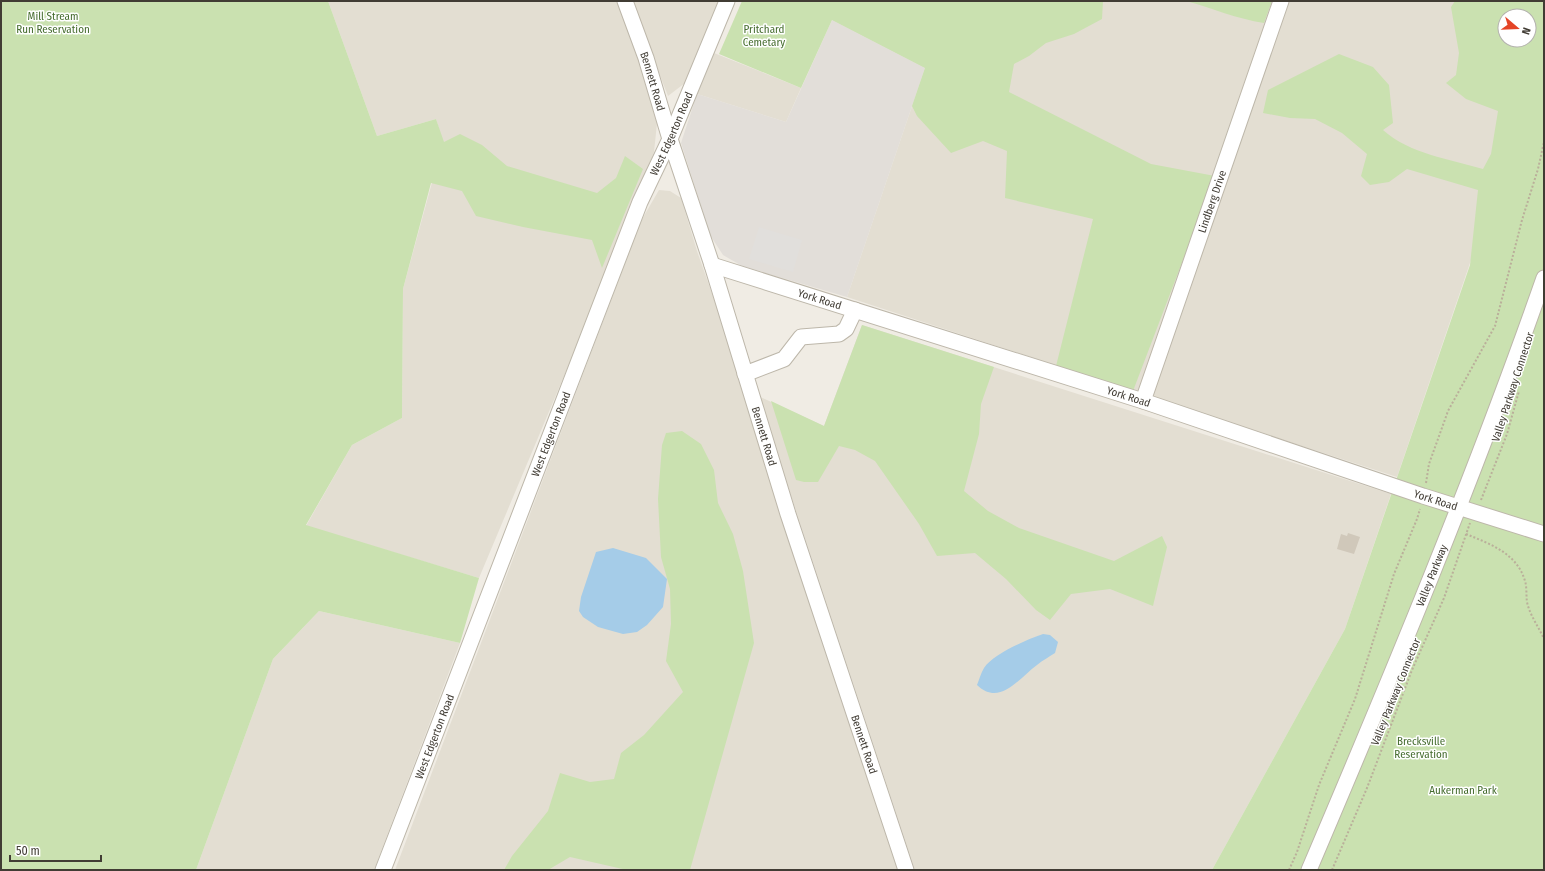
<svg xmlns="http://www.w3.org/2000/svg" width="1545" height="871" font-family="'Fira Sans Condensed',sans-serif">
	<rect width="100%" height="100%" fill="#f0ece4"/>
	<path fill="#e3ded2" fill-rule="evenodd" d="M328,1H617L658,114L654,152L596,300L479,578L306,526L352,445L402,418L403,289L443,142L436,119L377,136Z
		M631,1H720L685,83L668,96Z
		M841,1H1544V46L1397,477L847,297L925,68L832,20ZM1505,16H1529V40H1505Z
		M714,53L801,88L786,122L697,94Z
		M659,190L670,191L681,198L697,251L729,342L899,870H395L641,221Z
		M862,325L1391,494L1345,629L1212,870H915L758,396L824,426Z
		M319,611L460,643L374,870H196L273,659Z"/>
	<path fill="#e2ded9" d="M832,20L925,68L847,297L742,266L723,255L710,235L681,143L697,94L786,122Z"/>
	<path fill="#cae1b0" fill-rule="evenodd" d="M1,1H328L377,136L436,119L444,142L460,134L482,145L507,166L597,193L616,178L625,156L643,169L602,268L592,240L523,227L476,216L462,191L431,183L403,289L402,418L352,445L306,525L479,578L460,643L319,611L273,659L196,870H1Z
		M742,1H1103L1102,19L1074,34L1046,43L1029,56L1014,64L1009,92L1151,164L1215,176L1133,391L1056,366L1093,219L1005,198L1007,151L983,141L951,153L917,116L912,106L925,68L832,20L801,88L719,54Z
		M1186,1H1272L1264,23C1237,19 1212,8 1186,1Z
		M1455,1H1544V870H1212L1345,629L1470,265L1478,190L1407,169L1389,182L1370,185L1361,176L1367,154L1342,133L1315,119L1290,118L1263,113L1268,90L1339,54L1373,67L1389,85L1393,123L1383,130C1410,154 1449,159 1483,169L1491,154L1498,111L1466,99L1446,83L1456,75L1459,53L1451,7ZM1505,16H1529V40H1505Z
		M862,325L994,367L981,404L979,434L964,491L988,511L1019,528L1114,561L1162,536L1167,547L1153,606L1110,589L1071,594L1050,620L1036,610L1006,579L975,553L937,556L919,524L875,461L855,450L839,446L818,482H804L796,480L771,401L824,426Z
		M682,431L701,444L714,470L718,503L733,534L743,571L754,643L690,870H627L570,857L548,870H504L512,856L548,811L560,773L590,782L614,779L621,753L644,735L683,692L666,661L671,624L670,589L661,557L658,499L662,445L666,433Z"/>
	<path fill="#e1dfdc" d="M759,227L802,240L793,272L749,259Z"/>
	<path fill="#a5cce8" d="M613,548L646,558L667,579L663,607L647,625L637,632L623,634L598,627L583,617L579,611L581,597L596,552Z
		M1043,634L1050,635L1058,642L1055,653C1049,657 1043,660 1037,665C1019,678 1000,707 977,685C979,680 981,673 984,668C993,654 1028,639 1043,634Z"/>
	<path fill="#d0c8ba" d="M1348,533L1360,537L1354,554L1337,549L1341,534L1347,536Z"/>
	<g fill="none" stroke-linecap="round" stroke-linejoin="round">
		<defs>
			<g id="minor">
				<path id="s1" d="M625,1L646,58L670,139L712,265L788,514L906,870"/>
				<path id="s2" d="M712,265L1143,401L1423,496L1544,534"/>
				<path d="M745,374L784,359L801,337L839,334L846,329L855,310"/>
				<path id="s3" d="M1143,401L1281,1"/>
				<path id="s4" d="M383,870L640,202L670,139L727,1"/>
				<path id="s5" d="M1309,870C1392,675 1474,478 1544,278"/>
			</g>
		</defs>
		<use href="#minor" stroke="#bdb7aa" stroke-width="17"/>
		<path stroke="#baaf9a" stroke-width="2" stroke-dasharray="2 2" stroke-linecap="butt" d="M1426,483L1429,464L1448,411L1495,326L1522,220L1538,169L1544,142
			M1481,500L1507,434L1519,391
			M1466,534C1490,544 1517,553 1525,581C1527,587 1526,595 1527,602C1530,616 1539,627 1544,639
			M1289,870L1297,852L1319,785L1355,699L1394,574L1417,519L1420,509
			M1332,870L1367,788L1412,670L1444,598L1470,523"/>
		<use href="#minor" stroke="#fff" stroke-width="15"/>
	</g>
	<g text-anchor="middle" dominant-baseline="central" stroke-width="3" stroke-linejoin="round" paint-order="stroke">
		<g font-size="11" fill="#456c2e" stroke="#fff">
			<text x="53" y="16">Mill Stream<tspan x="53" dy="13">Run Reservation</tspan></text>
			<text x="764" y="29">Pritchard<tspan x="764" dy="13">Cemetary</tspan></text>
			<text x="1421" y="741">Brecksville<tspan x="1421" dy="13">Reservation</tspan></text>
			<text x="1463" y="790">Aukerman Park</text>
		</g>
		<g font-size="11" fill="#413c34" stroke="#fff">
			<text stroke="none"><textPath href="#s1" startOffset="85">Bennett Road</textPath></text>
			<text stroke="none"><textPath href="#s4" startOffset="791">West Edgerton Road</textPath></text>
			<text stroke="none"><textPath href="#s3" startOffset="211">Lindberg Drive</textPath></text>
			<text stroke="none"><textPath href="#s2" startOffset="113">York Road</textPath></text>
			<text transform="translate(1513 387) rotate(-72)">Valley Parkway Connector</text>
			<text stroke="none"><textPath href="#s2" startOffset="437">York Road</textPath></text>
			<text stroke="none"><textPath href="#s4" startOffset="467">West Edgerton Road</textPath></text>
			<text stroke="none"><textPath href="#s1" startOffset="457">Bennett Road</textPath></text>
			<text stroke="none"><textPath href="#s2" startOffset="761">York Road</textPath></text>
			<text stroke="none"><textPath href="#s5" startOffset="319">Valley Parkway</textPath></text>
			<text transform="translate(1396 692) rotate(-68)">Valley Parkway Connector</text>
			<text stroke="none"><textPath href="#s4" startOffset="143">West Edgerton Road</textPath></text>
			<text stroke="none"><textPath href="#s1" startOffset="781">Bennett Road</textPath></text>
		</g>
	</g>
	<rect width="1545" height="871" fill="none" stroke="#413c34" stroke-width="4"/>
	<g transform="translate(1517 28) rotate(109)"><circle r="19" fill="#ffffff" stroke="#b3b1ae"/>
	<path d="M0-3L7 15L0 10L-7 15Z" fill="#e44426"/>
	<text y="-6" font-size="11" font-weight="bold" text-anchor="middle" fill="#413c34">N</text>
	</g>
	<path d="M10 855v6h91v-6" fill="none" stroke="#413c34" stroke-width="2"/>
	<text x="16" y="855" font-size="12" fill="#413c34" stroke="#ffffff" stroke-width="3" paint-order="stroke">50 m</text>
</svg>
